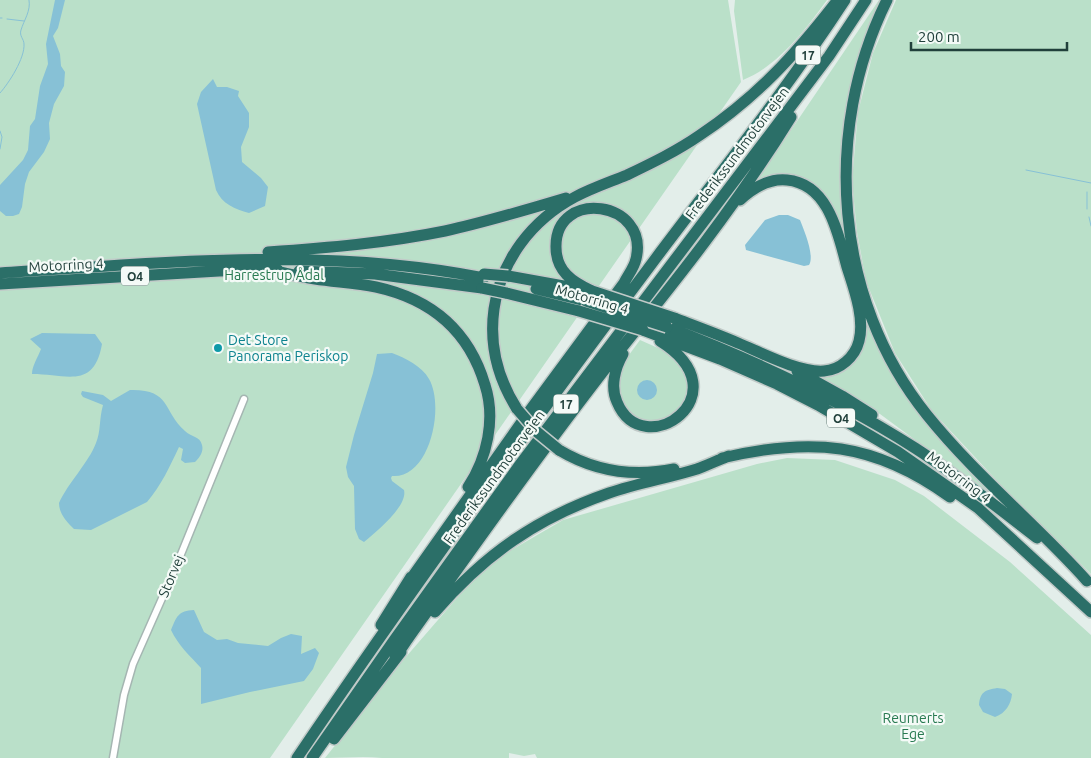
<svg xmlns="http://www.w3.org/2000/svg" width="1091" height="758" font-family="Ubuntu,sans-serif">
	<rect width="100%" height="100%" fill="#e3eeea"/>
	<path fill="#bae0c9" d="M0,0H728L741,82L270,758H0Z
		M735,0H827C807,28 777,67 743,80L734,11Z
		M879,0H880L858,56L843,131L842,161L866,313L963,463L1002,504L880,414L813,375L840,372L859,355L865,328L841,230L813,185L794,176L776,175L758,179Z
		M896,0H1091V574L1013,498L932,411L895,353L866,281L857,232L852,181L858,112L873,53Z
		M640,340L667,352L684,368L687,377V399L680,411L656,422H645L630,415L618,391V381L626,359Z
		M787,458L835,460L895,480L924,496L1010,562L1091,635V758H537L535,754L524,756L509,753V758H382C363,756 344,758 325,758L405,658L470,583L501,556L563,520L757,464Z"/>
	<path fill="#87c1d6" d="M55,0H65L58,28L53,36L60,54L61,66L65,72L64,86L54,104L49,123L50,139L44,152L29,172L25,184L22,207L19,214L13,216H6L0,211V185L23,160L28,150L30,126L35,119L40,86L48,64L46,44Z
		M213,79L217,87H227L239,91L238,96L249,113V127L241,147L242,162L261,178L268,187L265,206L249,213C235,209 222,204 216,190L197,104L201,92Z
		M779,215H788L800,220C804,230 815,256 809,265L804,266L746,250L745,245L765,220Z
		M42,333L95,334L102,344C94,390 66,374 32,374C32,366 38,357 41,349L30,339Z
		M392,353C405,358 422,366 429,379C445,406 430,479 392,476L391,478L392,481L404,490C408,506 376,532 364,542L359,539L355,529L354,486L348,477L346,467L354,435L373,373L377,354Z
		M637 390a10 10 0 1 1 20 0a10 10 0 1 1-20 0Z
		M130,390C171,389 162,410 185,431C191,437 200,436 202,445C204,452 199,458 195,462L185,463L181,460L183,449L179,447C170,466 161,486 147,502L91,530L74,529C67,522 59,514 59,503C68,483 89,462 96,443C101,431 99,419 103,405L83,397L81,394L82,391L103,395L111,401Z
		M194,610L204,632L217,640L227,639L238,643L268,646L281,638L291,634L302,636L301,654L315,648L319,653L313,669L304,681L250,692L201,704V668C190,656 178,645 171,630C177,616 178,611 194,610Z
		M997,688L1005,689L1012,694C1011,704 1006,713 995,717L983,712L979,705C980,692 985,690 997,688Z"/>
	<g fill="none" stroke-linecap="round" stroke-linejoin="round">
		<path stroke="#87c1d6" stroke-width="1" d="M0,18H2
			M7,19L24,21
			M0,93C9,83 25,58 24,44C24,39 19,36 21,30C24,20 31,11 29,0
			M0,131L2,137L0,149
			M1026,170L1091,183
			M1087,192V209
			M1089,217L1091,226"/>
		<defs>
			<path id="street" d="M113,758L124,695L133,664L175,569L244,399"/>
			<path id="highway" d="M887,0C822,131 834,300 927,415C976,476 1036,524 1087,581
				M268,252C327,248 386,243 445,231C486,222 526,210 566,198
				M271,270C285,273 300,277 315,279C335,282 356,283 376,287C431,299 469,331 485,385C496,419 487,458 468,487
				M299,271L375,274L482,288
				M0,273C161,263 325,246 484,278
				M508,276L580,289
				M0,284L219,271L278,270
				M536,289L586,301
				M506,293L579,311
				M674,318C695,326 717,334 738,343C760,352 799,373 824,371C840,370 855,357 859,341C865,318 854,289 847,267C838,234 829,184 787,180C768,178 753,188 740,200
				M667,327C753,360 837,398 915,448C957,475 997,507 1037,538
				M643,330L720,359L777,384L818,405L898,452L978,508L1091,612
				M623,354C615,368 610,387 617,402C643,465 745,394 660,341
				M797,371L842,396L872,415
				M517,409C498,379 489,345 494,309C501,260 532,220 575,197C592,188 610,182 627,175C652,163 677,151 700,135C757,97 795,55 837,1
				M559,450C594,471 634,477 674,469
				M722,458C811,437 874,442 950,497
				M408,583L531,409L624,283C628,275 634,268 636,259C650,200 555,188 556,247C556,271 572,282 592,291
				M435,612C485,554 537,518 609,493C638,483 668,478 697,469C708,465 718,460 729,456
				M381,625L411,577
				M395,658L407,640C474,546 541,451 612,360C675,282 738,203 791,117
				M334,739L401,652
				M297,758C412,588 533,422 656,258C720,173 787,89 845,0
				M312,758L395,639L521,463L829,56L866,0"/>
		</defs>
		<use href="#street" stroke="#a5b6b2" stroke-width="9"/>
		<use href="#highway" stroke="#c1cac8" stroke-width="14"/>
		<use href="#street" stroke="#fff" stroke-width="6"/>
		<use href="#highway" stroke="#2b6f68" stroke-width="11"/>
		<defs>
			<path id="highway-bridge" d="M484,274L508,276
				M482,288L506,293
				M592,291L674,318
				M586,301L667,327
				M579,311L643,330
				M517,409L537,432L559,450"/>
		</defs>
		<use href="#highway-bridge" stroke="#c1cac8" stroke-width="14" stroke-linecap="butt"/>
		<use href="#highway-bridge" stroke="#2b6f68" stroke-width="11"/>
	</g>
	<circle fill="#0f9aa8" stroke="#f4faf7" stroke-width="2" cx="218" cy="348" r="5"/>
	<g text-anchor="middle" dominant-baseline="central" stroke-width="4.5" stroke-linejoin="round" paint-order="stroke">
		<g fill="#f4faf7" stroke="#607873" stroke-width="1">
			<rect x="795.5" y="45.5" width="25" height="19" rx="4"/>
			<rect x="121" y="266.5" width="28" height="19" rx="4"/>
			<rect x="553.5" y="394.5" width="25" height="19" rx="4"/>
			<rect x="827" y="408.5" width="28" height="19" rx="4"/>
		</g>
		<g font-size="12" font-weight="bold" fill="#21403b">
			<text x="808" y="55">17</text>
			<text x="135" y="276">O4</text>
			<text x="566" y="404">17</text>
			<text x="841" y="418">O4</text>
		</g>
		<g font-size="14" fill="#21403b" stroke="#f4faf7">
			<text transform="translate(737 153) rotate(-53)">Frederikssundmotorvejen</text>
			<text transform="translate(66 265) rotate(-3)">Motorring 4</text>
			<text transform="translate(592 299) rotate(16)">Motorring 4</text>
			<text transform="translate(494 477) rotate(-54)">Frederikssundmotorvejen</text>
			<text transform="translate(959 477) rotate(37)">Motorring 4</text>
			<text transform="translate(171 576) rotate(-67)">Storvej</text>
		</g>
		<g font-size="14" fill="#287a51" stroke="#f4faf7">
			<text x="274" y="275">Harrestrup Ådal</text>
			<text x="913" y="718">Reumerts<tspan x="913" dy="16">Ege</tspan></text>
		</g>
		<g font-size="14" fill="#0d838f" stroke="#f4faf7" text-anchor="start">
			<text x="228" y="340">Det Store<tspan x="228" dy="16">Panorama Periskop</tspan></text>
		</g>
	</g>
	<path d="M911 42v8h156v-8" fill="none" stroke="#21403b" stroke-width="2.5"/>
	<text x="918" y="42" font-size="15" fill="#21403b" stroke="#f4faf7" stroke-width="4" paint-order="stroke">200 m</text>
</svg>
